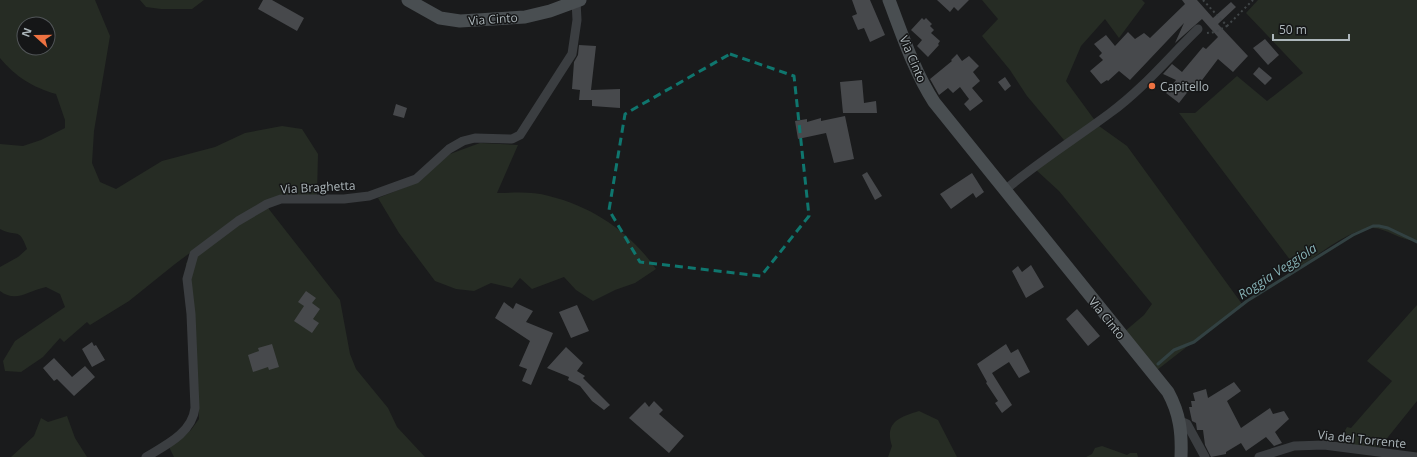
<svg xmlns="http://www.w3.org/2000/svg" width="1417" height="457" font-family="'Open Sans',sans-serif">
	<rect width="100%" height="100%" fill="#1a1b1c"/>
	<path fill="#262c24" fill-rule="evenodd" d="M0,0H95L110,36L94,131L92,163L100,182L116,189L162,161L215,147L245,133L282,126L302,129L318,154L317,195L281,196L234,220L175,264L129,301L90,325L87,322L64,342L60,338L43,357L21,372L5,371L3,361L15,341L65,307L60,294L46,287C28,291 16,303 0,291V267L18,257L27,249C19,226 17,238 0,229V144L23,146L41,140L65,128V120L56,94C32,87 16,77 0,58ZM24,24H48V48H24Z
		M140,0H204L192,9H161L146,7Z
		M982,0H1142L1145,3L1119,38L1105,19L1081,46L1066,81L1099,126L1127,146L1242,304L1157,370L1124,332L1144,315L1152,304L1059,191L1035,169L1069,146L1027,96L1010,70L982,36L998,19Z
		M1258,0H1417V241C1402,241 1385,228 1373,228C1349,229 1317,256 1297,269L1179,113H1195L1237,76L1267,101L1303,73L1246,13Z
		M480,143L518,145L497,193C514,193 532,191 549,196C593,207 630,232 656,269L635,283L615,290L593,301L576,290L564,277L532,289L520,278L512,288L491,283L474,291L456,289L435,281L399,233L378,198L411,185L450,154Z
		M268,208L340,300L350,354L356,369L388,408L397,427L425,457H174L169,447L191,430L199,419L193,310L186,263L231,227Z
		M1417,305V401L1376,452L1338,443L1347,427L1351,428L1392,381L1367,361Z
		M919,411L938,420L957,457H888L892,446C884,422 900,417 919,411Z
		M67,416L75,438L87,457H11L34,436L41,418L48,422Z
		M1102,446L1127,455L1130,453H1137L1138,457H1086L1092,454L1095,448Z"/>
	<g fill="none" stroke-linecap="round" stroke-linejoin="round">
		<path stroke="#324142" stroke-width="3" d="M1158,364L1174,350L1194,342L1247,301L1353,235L1373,226H1379L1388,228L1417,242"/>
	</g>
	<path fill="#47494c" d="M263,0H272L304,18L297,31L258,9Z
		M852,0H870L885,35L870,42L864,28L858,30L852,16L857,14Z
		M937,0H969L958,11L954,7L950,12Z
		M1182,0H1197L1213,18L1231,2L1236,7L1218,24L1248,56L1233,72L1218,59L1196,88L1193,85L1179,103L1166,93L1176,80L1163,74L1172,64L1182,72L1203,47L1206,49L1218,37L1202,19L1175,43L1184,23L1130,80L1119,71L1108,81L1107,80L1101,84L1090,71L1103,60L1099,56L1102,53L1094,44L1106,35L1115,46L1128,32L1135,39L1144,33L1150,38L1185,4Z
		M922,18L924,20L926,18L932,24L930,26L934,30L931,33L940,41L938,44L939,45L928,57L917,46L922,40L911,30Z
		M1265,39L1279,55L1268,65L1253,48Z
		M579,45L596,46L591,90L620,89V108L592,106V100H579L580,90L572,89L574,62L578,55Z
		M957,54L962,61L969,56L979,66L973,72L980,81L972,88L983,101L970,111L964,104L969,99L960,87L953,93L948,88L939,95L930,79L952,61L951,60Z
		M1259,67L1272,78L1265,85L1253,74Z
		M1005,77L1011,86L1005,91L998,82Z
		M862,80L864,103L876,101L877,113H843L840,82Z
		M396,104L407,108L404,118L393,115Z
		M845,116L854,159L834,163L826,133L798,139L795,121L807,119V122L821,118V121Z
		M867,172L882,196L875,200L862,175Z
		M972,173L984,192L976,198L973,193L951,209L940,194Z
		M1031,265L1044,287L1026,298L1012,271L1018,266L1022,272Z
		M306,291L316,298L312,303L320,309L313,319L319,323L312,333L294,321L304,306L298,302Z
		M504,302L513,309L516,303L533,311L526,322L553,333L531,385L522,381L527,369L519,366L530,341L495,318Z
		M577,305L589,331L571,338L559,312Z
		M1077,309L1100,336L1088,346L1066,319Z
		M92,342L94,346L96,345L105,360L92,367L82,349Z
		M272,344L279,367L269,370L268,367L253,372L248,355L259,351L258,348Z
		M1006,344L1011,353L1018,349L1030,372L1019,378L1009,362L992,373L1012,405L1002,413L995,403L998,401L986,383L987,382L977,364Z
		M566,347L583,363L577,371L585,376L583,378L610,405L604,410L592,401L580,386L568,380L569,377L547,368Z
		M54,358L72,377L85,366L95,377L74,396L57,379L54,381L43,368Z
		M1234,382L1241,391L1227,401L1241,428L1270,408L1273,414L1284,411L1289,419L1275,432L1282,443L1274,446L1266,437L1246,451L1241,443L1226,452V454L1211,457L1205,445L1203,430H1197L1196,423L1192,421L1189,407H1192L1191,401H1195L1193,393L1206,389L1208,398Z
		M654,401L663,410L659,414L684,436L669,453L629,418L645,402L649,407Z"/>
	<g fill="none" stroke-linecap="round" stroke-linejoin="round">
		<path stroke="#414648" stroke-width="2" stroke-dasharray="2 3" stroke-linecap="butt" d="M1203,0L1227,26L1215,32L1207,33
			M1227,26L1253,0"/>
		<path stroke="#3b3e41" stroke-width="9" d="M1005,190C1038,162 1075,139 1110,113C1143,89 1169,57 1198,29
			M1180,421L1187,424L1205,457
			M146,457C166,445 192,433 195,408L191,314L187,279L194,254L238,221L267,204L281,199H344L369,196L416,179L449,149L463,141L475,138L512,139L520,135L572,54L577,20L576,1
			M1259,457L1294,446L1324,445L1417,457"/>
		<path stroke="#494e51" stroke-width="13" d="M408,0L440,18L460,21L525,17L550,11L580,0
			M889,0C902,34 914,71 934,102L1168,392C1180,414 1182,433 1181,457"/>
	</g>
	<path fill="none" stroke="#0f766e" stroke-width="3" stroke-dasharray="8 5" stroke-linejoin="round" d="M730,54L794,76L809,216L761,276L640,262L609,210L625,114Z"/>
	<circle fill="#ee7241" stroke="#151617" stroke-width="1.5" cx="1152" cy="86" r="4"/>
	<g text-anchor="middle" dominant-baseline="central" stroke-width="3" stroke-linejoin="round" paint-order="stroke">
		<g font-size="12" fill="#adb7bb" stroke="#151617">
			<text transform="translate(493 19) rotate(-4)">Via Cinto</text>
			<text transform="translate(913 59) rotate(67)">Via Cinto</text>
			<text transform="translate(318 187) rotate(-3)">Via Braghetta</text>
			<text transform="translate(1107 318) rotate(51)">Via Cinto</text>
			<text transform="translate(1362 439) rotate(6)">Via del Torrente</text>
		</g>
		<g font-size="12" fill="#adb7bb" stroke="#151617" text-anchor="start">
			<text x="1160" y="86">Capitello</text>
		</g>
		<g font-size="13" font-style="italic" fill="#86b1b5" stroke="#151617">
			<text transform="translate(1277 271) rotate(-33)">Roggia Veggiola</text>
		</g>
	</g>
	<g transform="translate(36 36) rotate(291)"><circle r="19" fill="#151617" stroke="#525659"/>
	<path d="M0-3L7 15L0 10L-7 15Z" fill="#ee7241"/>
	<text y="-6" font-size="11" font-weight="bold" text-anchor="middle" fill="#adb7bb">N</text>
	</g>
	<path d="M1273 34v6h76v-6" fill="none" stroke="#adb7bb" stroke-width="2"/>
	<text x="1279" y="34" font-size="12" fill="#adb7bb" stroke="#151617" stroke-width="3" paint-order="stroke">50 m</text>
</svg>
